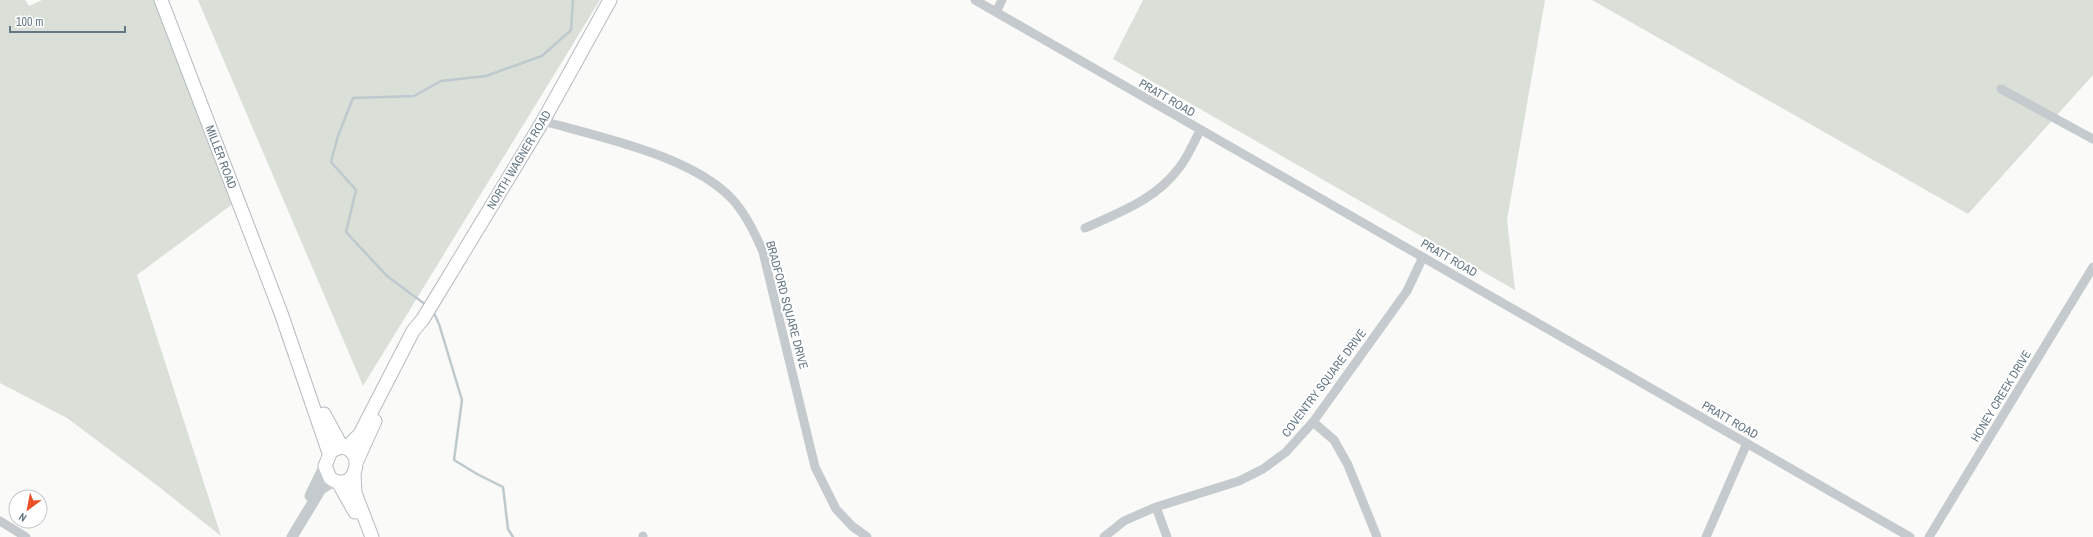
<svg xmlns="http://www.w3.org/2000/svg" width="2093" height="537" font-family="'Archivo Narrow',sans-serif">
	<rect width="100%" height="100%" fill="#fafaf8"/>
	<path fill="#dae0d7" d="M0,0H25L29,6L42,0H160L238,200L137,275L221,536L154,483L67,418L0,383Z
		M198,0H600L363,386Z
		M1143,0H1545L1507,220L1515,290L1113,59Z
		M1592,0H2093V75L1968,214Z"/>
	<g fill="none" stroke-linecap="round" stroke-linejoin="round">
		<path stroke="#bec9ce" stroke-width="2.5" d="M426,305L387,276L346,232L356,190L331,162L338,136L353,98L414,96L441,81L486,76L542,56L571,30L573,0
			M433,311L439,324L462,400L454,460L477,474L503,487L508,529L513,537"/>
		<defs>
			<path id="secondary" d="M161,0L281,313L329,453
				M324,414L342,447
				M342,447C368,451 354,496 330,478L325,466L331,451Z
				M346,448L360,434L413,331L423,319L543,121L610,0
				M356,463L375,421
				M354,473L355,493L372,537
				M338,482L355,512"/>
		</defs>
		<use href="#secondary" stroke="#b5bcc1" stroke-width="15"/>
		<path stroke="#c5cace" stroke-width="9" d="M975,0L1910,537
			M996,12L1002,0
			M2001,89L2093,139
			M543,121C600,137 692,156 732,199C746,214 755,233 763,252L815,467L836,509L852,526L867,537
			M1085,228C1120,212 1155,200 1179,168C1188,157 1193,143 1200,131
			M1313,422L1334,440L1348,465L1377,537
			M1156,507L1167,537
			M0,521L26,537
			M643,536V537
			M1104,537L1124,521L1156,507L1239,481L1263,469L1286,452L1313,422L1407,291L1423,257
			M1706,537L1747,443
			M1929,537L2093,267"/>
		<path stroke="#c5cace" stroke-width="11" d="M310,496L326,463
			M292,537L321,489L334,481"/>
		<use href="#secondary" stroke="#fff" stroke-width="13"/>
	</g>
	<g text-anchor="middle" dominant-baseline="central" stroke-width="4" stroke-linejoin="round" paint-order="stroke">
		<g font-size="12" fill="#647784" stroke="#fff">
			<text transform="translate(1167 98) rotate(30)">PRATT ROAD</text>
			<text transform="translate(221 157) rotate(69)">MILLER ROAD</text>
			<text transform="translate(519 160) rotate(-59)">NORTH WAGNER ROAD</text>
			<text transform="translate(1449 258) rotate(30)">PRATT ROAD</text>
			<text transform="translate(787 305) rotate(75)">BRADFORD SQUARE DRIVE</text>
			<text transform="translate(1324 383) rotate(-53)">COVENTRY SQUARE DRIVE</text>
			<text transform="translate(2001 396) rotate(-59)">HONEY CREEK DRIVE</text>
			<text transform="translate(1730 420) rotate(30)">PRATT ROAD</text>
		</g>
	</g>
	<g transform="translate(28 509) rotate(212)"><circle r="19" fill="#ffffff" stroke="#c1c9ce"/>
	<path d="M0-3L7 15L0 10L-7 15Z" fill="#eb5027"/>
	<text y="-6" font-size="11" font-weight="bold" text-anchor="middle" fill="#647784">N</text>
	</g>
	<path d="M10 26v6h115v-6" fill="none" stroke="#647784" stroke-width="2"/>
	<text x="16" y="26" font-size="12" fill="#647784" stroke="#ffffff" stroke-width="3" paint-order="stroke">100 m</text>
</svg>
